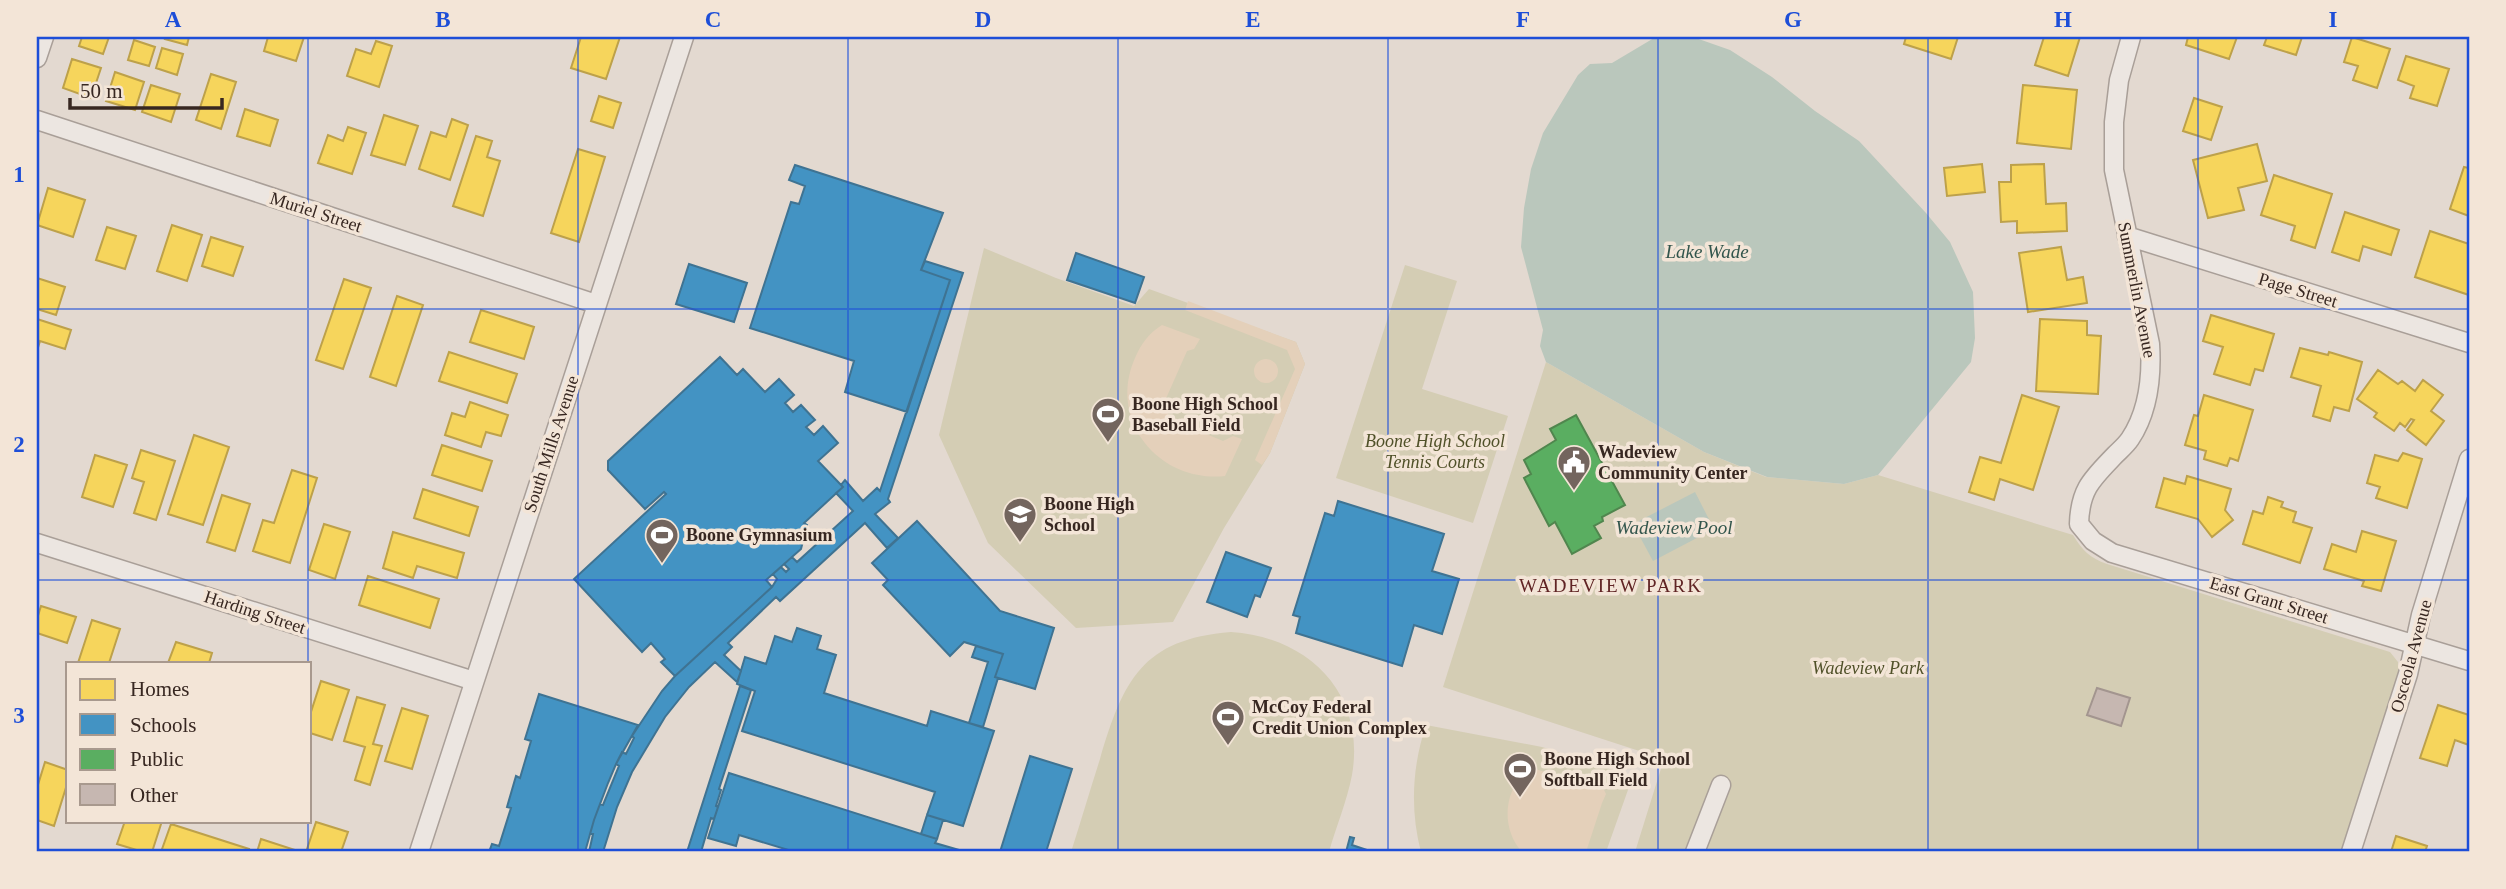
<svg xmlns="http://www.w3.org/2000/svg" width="2506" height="889" font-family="Georgia,serif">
	<rect width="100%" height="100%" fill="#e3d9d0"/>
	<path fill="#d4cdb4" d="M984,248L1056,278L1134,306L1149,289L1296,342L1305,364L1270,453L1224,528L1173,622L1076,628L988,543L939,435Z
		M1405,265L1457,281L1422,389L1508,416L1473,523L1336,478Z
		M1546,362L1704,452L1766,477L1844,484L1878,475L2073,535C2082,550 2090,558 2107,564L2390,652L2398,662L2399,676L2343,852H1635L1664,759L1443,687Z
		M1231,632C1309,637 1366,694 1352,775C1347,801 1336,827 1329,852H1071C1081,821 1090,790 1100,759C1123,681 1142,639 1231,632Z
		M1426,725L1542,747L1620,772L1629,787L1606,852H1421C1410,810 1412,767 1426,725Z"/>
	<path fill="#e4d0ba" d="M1188,301L1296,342L1305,364L1270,453L1262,465L1255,460L1295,369L1287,350L1185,310Z
		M1162,325L1200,339L1194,349L1187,351L1164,403L1170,419L1223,441L1233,436L1242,439L1225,476C1160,483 1107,421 1135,358C1141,344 1149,333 1162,325Z
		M1254 371a12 12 0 1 1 24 0a12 12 0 1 1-24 0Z
		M1532,768L1604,790L1606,794L1602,803L1586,852H1522C1500,828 1503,786 1532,768Z"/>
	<path fill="#bac7bc" d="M1693,37L1730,50L1772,77L1815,111L1859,141L1926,213L1950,242L1973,292L1975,338L1971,362L1878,475L1844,484L1767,477L1704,452L1546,362L1540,346L1543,330L1521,247L1524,208L1531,169L1543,133L1578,75L1590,64L1612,63L1654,38Z
		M1695,492L1714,529L1653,561L1633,524Z"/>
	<path fill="#f6d55c" stroke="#bda14a" stroke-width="2" d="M82,37H109L103,54L79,46Z
		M166,37H189L187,45L165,39Z
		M268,37H304L296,61L264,51Z
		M581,37H620L606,79L571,68Z
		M1906,37H1958L1951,59L1904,44Z
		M2044,37H2080L2068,76L2035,65Z
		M2188,37H2237L2229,59L2186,45Z
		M2267,37H2302L2296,55L2264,45Z
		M2352,37L2390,49L2377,88L2353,80L2358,66L2344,62Z
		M134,40L155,47L149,66L128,60Z
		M376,41L392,46L379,87L347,76L356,49L371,54Z
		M162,48L183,54L177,75L156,68Z
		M2406,56L2449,69L2437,106L2410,98L2414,86L2398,80Z
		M72,59L101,68L91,98L63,88Z
		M115,72L144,82L135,110L106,101Z
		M211,74L236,82L221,129L196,120Z
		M151,85L180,94L171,122L142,112Z
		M2023,85L2077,90L2071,149L2017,143Z
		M599,96L621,103L613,128L591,121Z
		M2194,98L2222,107L2211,140L2183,131Z
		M245,109L278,120L270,146L237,136Z
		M384,115L418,126L405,165L371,155Z
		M452,119L468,125L450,180L419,169L431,132L446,137Z
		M348,127L366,133L352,174L318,163L328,135L343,141Z
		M476,136L492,141L487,157L500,161L483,216L453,206Z
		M2257,144L2267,181L2238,188L2244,210L2208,218L2193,160Z
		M578,149L605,157L579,242L551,233Z
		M1982,164L1985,192L1947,196L1944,168Z
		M2044,164L2046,204L2066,203L2067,231L2017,233V221L2001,222L1999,182H2011V165Z
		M2464,167L2469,168V216L2450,209Z
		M2274,175L2332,194L2315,248L2291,240L2295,226L2261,215Z
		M48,188L85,200L73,237L37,225Z
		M2345,212L2399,230L2391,255L2363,246L2359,261L2332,252Z
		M172,225L202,235L187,281L157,271Z
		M107,227L136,236L125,269L96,260Z
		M2430,231L2469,244V295L2415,277Z
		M211,237L243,247L233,276L202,266Z
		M2061,247L2067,280L2083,277L2087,303L2028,312L2019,253Z
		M37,278L65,287L56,315L37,309Z
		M344,279L371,288L343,369L316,360Z
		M397,296L423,305L396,386L370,377Z
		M481,310L534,327L524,359L470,342Z
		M2211,315L2274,334L2263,371L2255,369L2250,385L2214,374L2223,347L2203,341Z
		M37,319L71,330L65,349L40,341L37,351Z
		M2040,319L2087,321V335L2101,336L2098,394L2036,391Z
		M2300,348L2328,355L2329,352L2362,362L2349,411L2334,407L2330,421L2313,416L2321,386L2291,377Z
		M449,352L517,374L507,403L439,381Z
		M2378,370L2398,384L2402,381L2415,391L2423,380L2443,395L2431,411L2444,421L2426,445L2407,430L2414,420L2411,419L2405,427L2400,423L2394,431L2374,417L2377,413L2357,399Z
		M2022,395L2059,407L2033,490L2000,479L1994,500L1969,492L1980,457L2001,463Z
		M2204,395L2253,410L2238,461L2230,458L2227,466L2204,459L2206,451L2185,445L2194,415L2198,416Z
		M470,402L508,415L501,436L486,432L481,447L445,435L452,413L465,417Z
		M194,435L229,447L203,525L168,514Z
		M442,445L492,461L482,491L432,475Z
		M141,450L175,461L156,520L134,513L144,482L132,478Z
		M2403,453L2422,459L2407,508L2376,498L2380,487L2367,483L2375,455L2398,461Z
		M95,455L127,465L113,507L82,497Z
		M292,470L317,478L290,563L253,551L263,520L274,523Z
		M2187,476L2231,489L2225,510L2233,520L2212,537L2198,519L2156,507L2164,478L2185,484Z
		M423,489L478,507L469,536L414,518Z
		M222,495L250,504L235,551L207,542Z
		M2268,497L2283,502L2281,507L2296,512L2293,522L2312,528L2300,563L2243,544L2253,511L2263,514Z
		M324,524L350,532L335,579L309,570Z
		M2362,531L2396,541L2381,591L2362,586L2364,581L2324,569L2332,544L2356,552Z
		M393,532L464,553L457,578L417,566L413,578L383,568Z
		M368,576L439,599L430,628L359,605Z
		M41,606L76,617L67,643L37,633V619Z
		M92,620L120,629L109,663H78Z
		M176,642L212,653L209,663H168Z
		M321,681L349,690L332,740L310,733V715Z
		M357,697L385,705L373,744L382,746L370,785L355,780L365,747L344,741Z
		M2438,705L2469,715V745L2455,740L2447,766L2420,758Z
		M402,708L428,716L412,769L385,761Z
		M45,762L68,770V781L54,826L37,820V788Z
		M125,821H162L152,852H143L117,844Z
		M316,822L348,832L341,852H306Z
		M171,824L249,849L248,852H161Z
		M2396,836L2427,846L2425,852H2391Z
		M261,839L298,851V852H257Z"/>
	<path fill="#4393c3" stroke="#3f7392" stroke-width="2" d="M795,165L943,213L921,270L950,280L907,412L845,392L854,361L750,328L791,202L799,204L805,186L789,180Z
		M1076,253L1144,277L1135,303L1067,280Z
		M925,261L963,273L888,499L890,502L875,514L898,538L887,548L865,523L780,601L776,597L728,643L732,647L724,655L741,671L737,682L715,662L689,687L665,717L632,772L617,807L603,852H589L593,834H590L594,820L600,804L603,805L619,766L616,764L622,752L626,754L634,738L632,736L662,691L675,676L772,587L777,579L773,574L781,567L786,572L789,569L784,564L792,557L797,562L853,511L836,493L843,487L841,485L845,480L863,501L877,488L880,491L950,280L921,270Z
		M689,264L747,283L734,322L676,304Z
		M720,357L737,375L743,369L765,392L779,379L794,395L785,403L793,412L801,405L815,420L806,427L814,435L823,426L838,443L818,461L843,487L804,523L807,525L801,549L766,580L772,587L675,676L661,662L665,659L651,643L642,652L574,579L666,494L664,492L645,509L608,470V461Z
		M1338,501L1444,534L1432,571L1459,579L1442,634L1414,625L1402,666L1296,633L1300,617L1293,615L1325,513L1334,516Z
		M917,521L1000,611L1054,628L1035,689L995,677L1003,654L964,642L950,656L883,585L888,580L872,563Z
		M1226,552L1271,568L1260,597L1255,595L1247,617L1207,602Z
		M797,628L821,636L817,649L836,655L824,693L927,726L931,711L994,731L963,826L927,815L935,792L742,731L755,691L737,684L745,657L766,664L775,636L792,642Z
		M976,646L1003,654L995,677L998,678L983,727L969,723L988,662L972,657Z
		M740,686L751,690L719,789L721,790L716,806L718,807L714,819L711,818L701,852H687Z
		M539,694L638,725L616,764L608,783L594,820L585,852H489L492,844L499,846L511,808L507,807L516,776L520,778L531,741L525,739Z
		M1030,756L1072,769L1046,852H1000Z
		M729,773L937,839L935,843L966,852H795L739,835L736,846L708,838Z
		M927,815L943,820L937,839L921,834Z
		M1350,837L1354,838L1352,845L1367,850V852H1346Z"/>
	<path fill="#5aae61" stroke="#50864e" stroke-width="2" d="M1576,415L1625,505L1602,517L1603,521L1594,526L1601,538L1572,554L1555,522L1549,526L1524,478L1531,474L1524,460L1556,440L1550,429Z"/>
	<path fill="#c6b7b1" stroke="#a3958f" stroke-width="2" d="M2097,688L2130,698L2121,726L2087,715Z"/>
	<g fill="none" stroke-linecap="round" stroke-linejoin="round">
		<defs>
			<path id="minor" d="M2131,37L2119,80L2114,122V170L2150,344C2152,376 2148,412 2130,439C2126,445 2120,450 2115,455C2092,479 2080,489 2079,524L2093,541L2112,553L2469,661
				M37,58L44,37
				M37,120L596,304
				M2127,236L2469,343
				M37,543L474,681
				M419,852L684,37
				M1695,852L1721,785
				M2351,852L2408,674L2421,615L2469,459"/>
		</defs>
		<use href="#minor" stroke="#a99f98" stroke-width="21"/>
		<use href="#minor" stroke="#ece6e1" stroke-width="18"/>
	</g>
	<path fill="none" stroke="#1d4ed8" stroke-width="2" stroke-opacity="0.55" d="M308,37V663M578,37V852M848,37V852M1118,37V852M1388,37V852M1658,37V852M1928,37V852M2198,37V852M37,309H2469M37,580H2469M308,821V852"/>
	<defs>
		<symbol id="stadium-pin" viewBox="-11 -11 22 30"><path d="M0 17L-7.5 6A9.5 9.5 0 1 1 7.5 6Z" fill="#73655e" stroke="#f3e5d7"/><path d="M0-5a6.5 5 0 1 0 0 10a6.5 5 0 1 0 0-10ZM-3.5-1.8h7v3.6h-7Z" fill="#fff"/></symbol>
		<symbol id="civic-pin" viewBox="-11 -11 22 30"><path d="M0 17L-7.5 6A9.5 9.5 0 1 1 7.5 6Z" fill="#73655e" stroke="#f3e5d7"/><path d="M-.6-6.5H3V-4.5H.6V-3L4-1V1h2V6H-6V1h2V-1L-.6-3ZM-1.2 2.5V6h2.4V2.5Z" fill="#fff"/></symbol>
		<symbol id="school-pin" viewBox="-11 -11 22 30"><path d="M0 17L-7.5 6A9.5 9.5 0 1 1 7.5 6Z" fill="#73655e" stroke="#f3e5d7"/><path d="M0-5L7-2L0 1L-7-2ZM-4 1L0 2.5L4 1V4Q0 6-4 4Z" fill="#fff"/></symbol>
	</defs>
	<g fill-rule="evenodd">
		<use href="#stadium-pin" x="1089" y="395" width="38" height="52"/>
		<use href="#civic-pin" x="1555" y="443" width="38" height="52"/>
		<use href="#school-pin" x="1001" y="495" width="38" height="52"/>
		<use href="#stadium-pin" x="643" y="516" width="38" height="52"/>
		<use href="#stadium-pin" x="1209" y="698" width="38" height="52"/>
		<use href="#stadium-pin" x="1501" y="750" width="38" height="52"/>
	</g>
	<g text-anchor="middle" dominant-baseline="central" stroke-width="7" stroke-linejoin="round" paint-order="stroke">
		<g font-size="18" fill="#372721" stroke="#f3e5d7">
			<text transform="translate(316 212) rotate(18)">Muriel Street</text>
			<text transform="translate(2137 290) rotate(79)">Summerlin Avenue</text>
			<text transform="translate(2298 290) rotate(17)">Page Street</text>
			<text transform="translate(551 444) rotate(-72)">South Mills Avenue</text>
			<text transform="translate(2269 600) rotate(17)">East Grant Street</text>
			<text transform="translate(255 612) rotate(18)">Harding Street</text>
			<text transform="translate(2411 656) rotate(-75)">Osceola Avenue</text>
		</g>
		<g font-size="18" font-weight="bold" fill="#372721" stroke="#f3e5d7" text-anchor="start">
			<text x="1132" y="404">Boone High School<tspan x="1132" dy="21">Baseball Field</tspan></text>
			<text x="1598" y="452">Wadeview<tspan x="1598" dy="21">Community Center</tspan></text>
			<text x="1044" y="504">Boone High<tspan x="1044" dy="21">School</tspan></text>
			<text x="686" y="535">Boone Gymnasium</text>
			<text x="1252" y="707">McCoy Federal<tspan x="1252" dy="21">Credit Union Complex</tspan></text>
			<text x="1544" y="759">Boone High School<tspan x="1544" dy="21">Softball Field</tspan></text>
		</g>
		<g font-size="18" font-style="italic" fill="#505129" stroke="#f3e5d7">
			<text x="1435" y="441">Boone High School<tspan x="1435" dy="21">Tennis Courts</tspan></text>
			<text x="1868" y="668">Wadeview Park</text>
		</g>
		<g font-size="19" font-style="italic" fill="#32554c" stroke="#f3e5d7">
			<text x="1707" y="251">Lake Wade</text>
			<text x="1674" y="527">Wadeview Pool</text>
		</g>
		<g font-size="19" letter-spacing="2" fill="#602424" stroke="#f3e5d7">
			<text x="1611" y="585">WADEVIEW PARK</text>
		</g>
	</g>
	<rect width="2506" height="889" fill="none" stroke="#f3e5d7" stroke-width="77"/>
	<rect x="66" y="662" width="245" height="161" fill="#f3e5d7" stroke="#a8998e" stroke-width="2"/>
	<rect x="80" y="679" width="35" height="21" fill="#f6d55c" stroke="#a8998e" stroke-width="2"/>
	<text x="130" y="696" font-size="21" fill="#372721">Homes</text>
	<rect x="80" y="714" width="35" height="21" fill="#4393c3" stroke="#a8998e" stroke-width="2"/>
	<text x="130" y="732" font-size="21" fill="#372721">Schools</text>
	<rect x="80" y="749" width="35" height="21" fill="#5aae61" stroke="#a8998e" stroke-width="2"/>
	<text x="130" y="766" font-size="21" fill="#372721">Public</text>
	<rect x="80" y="784" width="35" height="21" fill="#c6b7b1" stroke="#a8998e" stroke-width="2"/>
	<text x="130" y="802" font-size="21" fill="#372721">Other</text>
	<path d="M70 98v10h152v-10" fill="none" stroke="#372721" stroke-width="3.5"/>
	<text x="80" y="98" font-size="21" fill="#372721" stroke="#f3e5d7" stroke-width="5" paint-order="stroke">50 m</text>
	<rect x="38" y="38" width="2430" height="812" fill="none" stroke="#1d4ed8" stroke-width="2.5"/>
	<g font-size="23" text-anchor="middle" font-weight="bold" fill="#1d4ed8">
		<text x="173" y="27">A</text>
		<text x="443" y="27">B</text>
		<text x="713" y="27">C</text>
		<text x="983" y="27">D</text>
		<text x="1253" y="27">E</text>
		<text x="1523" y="27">F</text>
		<text x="1793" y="27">G</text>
		<text x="2063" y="27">H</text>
		<text x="2333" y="27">I</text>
		<text x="19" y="182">1</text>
		<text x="19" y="452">2</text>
		<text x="19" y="723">3</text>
	</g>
</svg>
